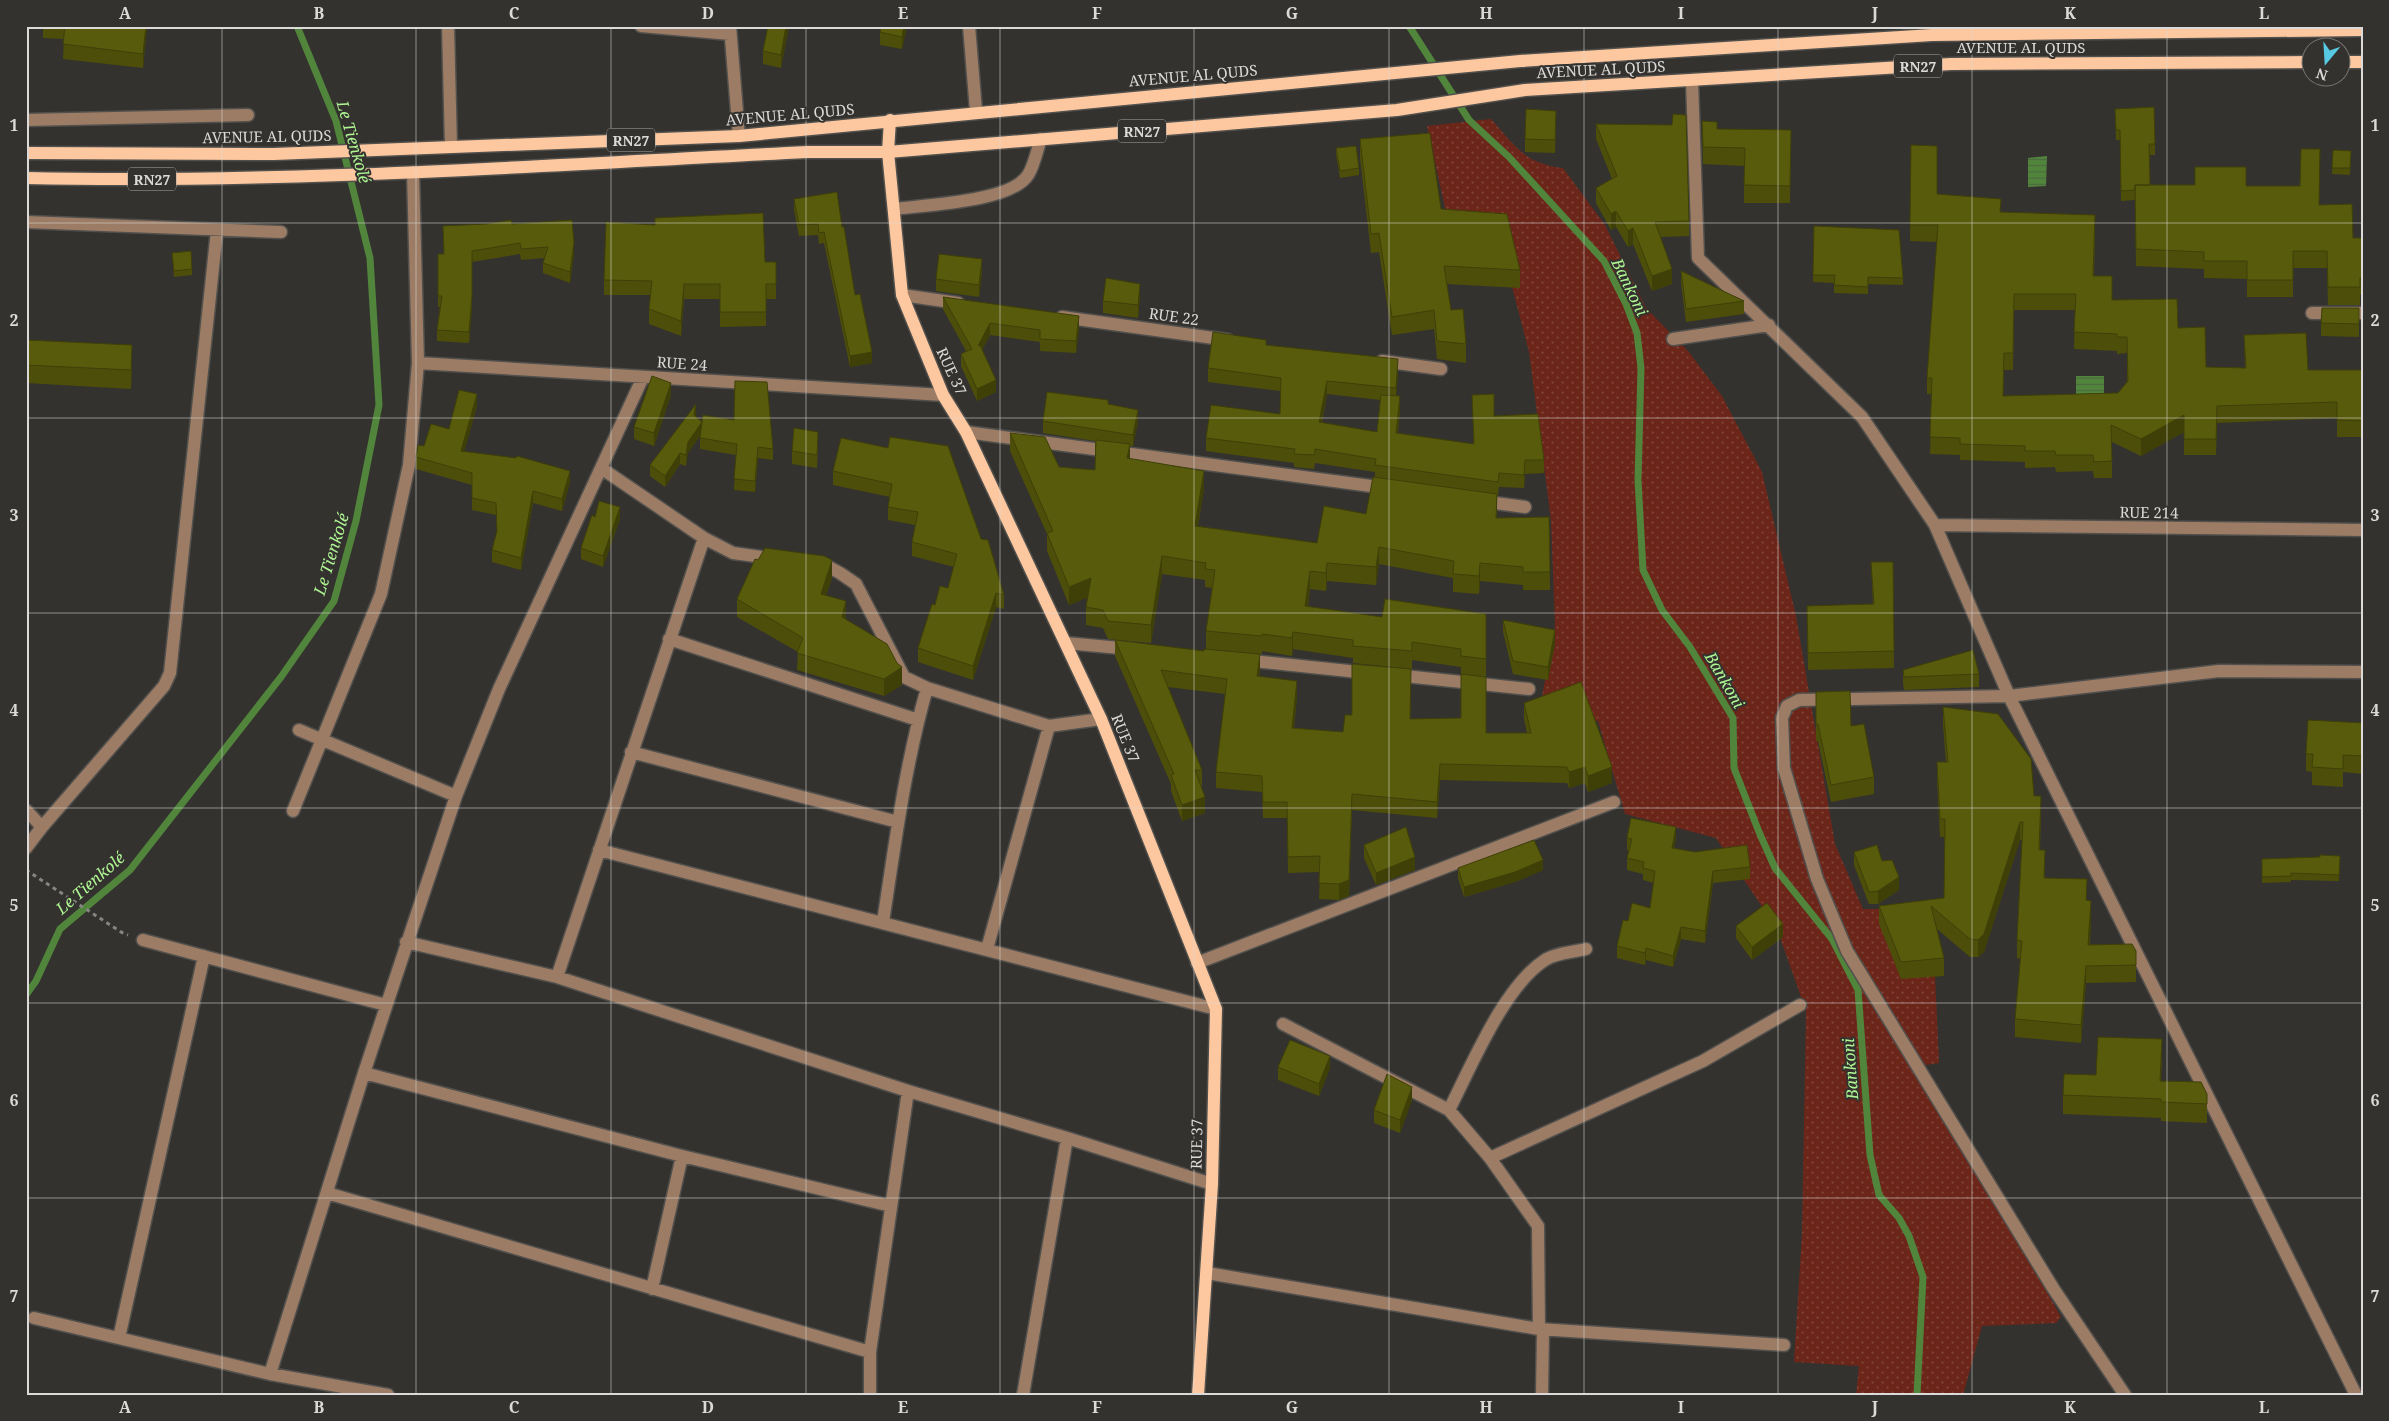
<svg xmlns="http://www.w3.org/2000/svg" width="2389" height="1421" font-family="'Noto Serif',serif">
	<defs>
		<pattern id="green-dots" width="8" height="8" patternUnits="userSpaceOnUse" patternTransform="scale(1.25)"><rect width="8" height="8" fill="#6b2619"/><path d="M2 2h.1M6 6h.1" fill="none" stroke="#80453a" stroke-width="1.8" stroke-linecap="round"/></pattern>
		<pattern id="water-rules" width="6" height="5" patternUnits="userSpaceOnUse" patternTransform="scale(1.25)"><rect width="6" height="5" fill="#51853c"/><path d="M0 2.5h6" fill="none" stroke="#4b6a3e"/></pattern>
	</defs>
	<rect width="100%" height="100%" fill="#34322f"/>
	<path fill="url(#green-dots)" d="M1491,119C1516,147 1524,163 1563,168L1605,225L1646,308L1688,351L1722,396L1762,472L1796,616L1835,844L1863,909H1932L1939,1063L1919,1066L2061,1317L2056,1323L1982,1326L1963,1395H1856L1859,1366L1794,1362L1802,1234L1806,1011L1777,929L1716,838L1625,814L1598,721H1543L1540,707L1555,626L1551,520L1529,352L1501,244L1449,226L1427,126Z"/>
	<path fill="url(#water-rules)" d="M2047,156L2046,186L2028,187V158Z
		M2076,376H2104V394H2076Z"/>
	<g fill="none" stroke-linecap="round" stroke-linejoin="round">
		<path stroke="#51853c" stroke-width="7" d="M1409,26L1469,120L1509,157L1604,261L1626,304L1637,333L1641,368L1638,480L1643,570L1662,610L1690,647L1733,718L1734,768L1759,832L1775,868L1832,939L1858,990L1870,1155L1879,1195L1899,1218L1909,1236L1923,1277L1917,1395
			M26,995L36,981L60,929L130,870L281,677L334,601L356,521L379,405L370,258L336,121L297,26"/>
		<defs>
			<path id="minor" d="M448,26L451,147
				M641,26L730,34
				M730,26L739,136
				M969,26L976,111
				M1692,80L1698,258L1862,417L1935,525L2009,696L2356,1395
				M26,120L248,115
				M894,209C924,205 1011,202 1028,175C1034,166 1037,150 1041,139
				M26,222L281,232
				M902,295L958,303
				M2312,313H2363
				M1062,317L1228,340
				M1673,339L1769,325
				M1382,361L1441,369
				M418,363L943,395
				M966,432L1386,488
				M1480,501L1525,507
				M1935,525L2363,530
				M704,538L733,553L777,559
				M817,565L827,566L840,573L856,584L904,677L927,688L1049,726
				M669,639L918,720
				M1066,643L1131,649
				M1243,660L1368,673
				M1395,675L1529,689
				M299,730L456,796
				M631,752L898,822
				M26,810L42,827
				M293,811L381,594L409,465L418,363L413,172
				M26,848L42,827L164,686L170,673L217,230
				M599,850L1216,1009
				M883,922C895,844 905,765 927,688
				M143,940L386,1005
				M406,942L557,977L908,1091L1067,1138L1212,1184
				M987,949L1049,726L1101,719
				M1197,963L1614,802
				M557,977L704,538L601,468
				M1283,1024L1449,1110L1490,1158L1538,1226L1539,1329
				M364,1073L682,1156L891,1206
				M1449,1110C1471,1067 1504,986 1545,960C1555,953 1574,952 1586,949
				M1490,1158L1703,1061L1800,1005
				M327,1193L870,1352
				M1207,1273L1539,1329L1784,1345
				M652,1289L682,1156
				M34,1318L270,1374L388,1395
				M119,1338L204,956
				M270,1374L364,1073L456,796L499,689L643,377
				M870,1395V1352L908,1091
				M1023,1395L1067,1138
				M1542,1395L1543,1330
				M2125,1395L2053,1288L1847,951L1817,879L1784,768L1782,718L1787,706L1799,700L2009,696L2219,671L2363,672"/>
			<path id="major" d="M2342,62H2363
				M890,120L888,152L902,295L943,395L966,432L1101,719L1216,1009L1212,1184L1198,1395
				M26,153L274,154L739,136L1520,61L1932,35L2363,30
				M26,178C287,184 547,165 807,152H888L1397,110L1525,90L1951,64L2312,62"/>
		</defs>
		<use href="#minor" stroke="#52504d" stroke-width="15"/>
		<use href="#major" stroke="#52504d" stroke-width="15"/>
		<path stroke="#878583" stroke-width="3" stroke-dasharray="4 4" stroke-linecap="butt" d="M26,870L121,932L128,935"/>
		<use href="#minor" stroke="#9c7c64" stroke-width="12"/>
		<use href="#major" stroke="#fdc89f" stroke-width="12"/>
	</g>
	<path fill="#4d4e0a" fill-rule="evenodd" d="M43,26H147L143,68L63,59L64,39L43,38Z
		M768,26H789L781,68L763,64V51Z
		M907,26L902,49L880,45V32Z
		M2115,109L2155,144V155H2150V185L2246,186L2319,205L2353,238H2363V295H2360V305H2328L2327,268H2293V297H2247V279L2204,278V269L2136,266L2135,200L2121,201L2120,140H2116Z
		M1702,121L1717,129L1791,130L1790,203H1744V166L1703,164Z
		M1556,124L1555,153L1525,152V139Z
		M1596,124L1689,221V236L1661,237L1672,284L1652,291L1633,244L1628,247L1616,227L1611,230L1596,203V188L1612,179L1596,139Z
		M1360,139L1441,209L1520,270V288L1447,284L1451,310L1466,344V363L1437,359L1434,329L1392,335L1379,252L1371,253L1360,158Z
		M1911,145L1937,194L2001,212L2095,232L2094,276L2112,300L2178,328L2206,367L2245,368L2244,335L2308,370H2363V437H2337V418L2217,423L2216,455H2184V432L2141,456L2112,442V478H2094L2093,471L2056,472L2055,467L2025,468V462L1960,460V455L1930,454L1932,394H1927V378L1937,242L1910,241ZM2014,310H2075L2074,349L2117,351V354L2127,353V382L2118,393L2003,396L2004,370H2013Z
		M1336,148L1359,168V175L1340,178L1336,155Z
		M2333,150L2351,151L2350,175L2332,174Z
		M794,199L842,227L855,295L872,363L850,367L824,243L819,244L818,235L799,236L794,210Z
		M512,224L574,254L570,283L543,273V263L545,258L521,260L520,254L472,262V307L469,343L437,341V330L440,307H438V254H443Z
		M1814,226L1903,278V285L1868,284V294L1834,293V283L1813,282Z
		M172,253L192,269V275L174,277Z
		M765,262H776V299H766V326L720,327V299H684L681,336L649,324V309L651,295H604V280Z
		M1681,271L1744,301V314L1686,322L1681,284Z
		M982,272L979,297L936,291V279Z
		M943,297L1079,328L1076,353L1040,351V342L990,335L982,350L996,392L977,401L961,366V354L966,351L943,309Z
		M1140,297L1138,318L1103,313V301Z
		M2359,308V337L2321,336V323Z
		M26,340L132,363L131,389L26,383Z
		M1266,345L1398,372L1396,396L1400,410L1398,433L1473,444L1494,416L1544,460V473L1525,474L1524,488L1499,487L1498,495H1497V518L1549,517L1550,590H1523V585L1480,581L1479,594L1453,592V578L1379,564L1376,585L1327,581L1326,591L1310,589L1308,607L1382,617L1486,659V677L1461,674V667L1412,660V669L1353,663V658L1293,649L1292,656L1262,651V654L1206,649V631L1212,588L1205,587V580L1162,574L1151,643L1108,639L1103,628L1086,625V607L1088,597L1069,605L1047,551V534L1010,451V433L1059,467L1095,470V441L1043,433V421L1108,404L1138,422L1133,446H1130V459L1204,489L1198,526L1317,543L1366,514L1375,477V472L1315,463L1314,469L1294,467V463L1206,451V438L1280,414V391L1208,382V368ZM1327,394L1380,400L1377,432L1322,423Z
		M671,395L654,446L634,439V427Z
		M477,406L464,451L570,482L562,511L533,503L521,570L492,562V550L497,532L496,515L472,510V485L416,469V457L424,446L449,429Z
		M696,415V417L702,422L773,449V460L758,458L755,492L734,490L736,455L700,449V436L688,453L686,466L680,464L665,487L650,476V465Z
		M841,438L981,539L1004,595V609L996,607L973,680L918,662V648L935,605L948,588L954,567L912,556V542L915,525L888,520V507L890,497L833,485V471Z
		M818,445L817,468L792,464V451Z
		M595,517L620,519L603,567L581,559V548Z
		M1871,562H1893L1894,668L1808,670L1807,606L1873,604Z
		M832,578L826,595L902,685L884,696L797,670L798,652L737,617V599Z
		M1503,620L1555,643L1548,680L1513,674L1503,632Z
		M1115,640L1260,670L1259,676L1297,697L1294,728L1343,732L1352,715L1411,685L1410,719L1486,733H1527L1524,719V703L1612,783L1588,792L1585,783L1569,788L1567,783L1440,780L1437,818L1352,810L1349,896L1339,900L1319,899L1320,872L1288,873L1287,818H1263L1262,792L1216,788V772L1225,694L1168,687L1202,770V786H1201L1205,813L1182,821L1171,791V784L1115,656Z
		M1903,670L1979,674V687L1904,690L1903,683Z
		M1816,692L1874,777V794L1831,802L1818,741H1816Z
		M1943,707L2034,796L2041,814L2040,850L2045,878L2087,900L2091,918L2090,944L2136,951V982L2086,983L2081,1043L2015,1037V1019L2021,959L2017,958V940L2022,840H2020L1984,952L1978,957H1970L1937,929L1944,958V976L1901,979L1879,924V906L1944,898L1945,837H1940L1937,780V762H1946L1943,725Z
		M2363,723V774L2343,772V787L2312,785V772L2306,771V754Z
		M1627,838H1676L1674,848L1750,867V879L1713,883L1705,943L1681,939L1673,967L1646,960L1645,965L1617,958V946L1628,921L1650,908L1654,883L1643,880V874L1627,870V858L1629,850H1627Z
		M1364,845L1415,870L1376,885L1364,858Z
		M1854,852L1882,861L1899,890L1878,904H1869L1854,865Z
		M2340,856L2339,881L2291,880V882L2262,883V859Z
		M1458,868L1543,870L1515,882L1464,897L1458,878Z
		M1736,926L1783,937L1752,960L1736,938Z
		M2162,1058L2161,1081L2207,1094V1123L2161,1121V1118L2063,1114V1095L2096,1075Z
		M1278,1067L1330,1068L1319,1096L1278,1080Z
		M1412,1100L1400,1133L1374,1123V1110Z"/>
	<path fill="#3e4008" d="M146,26H147L143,68V54Z
		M786,26H789L781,68V55Z
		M904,26H907L902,49V37Z
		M1616,211V227L1611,230V214Z
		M1633,228V244L1628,247V231Z
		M574,243V254L570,283V272Z
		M982,259V272L979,297V285Z
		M1672,269V284L1652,291V276Z
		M684,284V299L681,336V321Z
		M1140,284V297L1138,318V305Z
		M472,296V307L469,343V332Z
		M1079,316V328L1076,353V341Z
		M990,323V335L978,358V346Z
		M132,345V363L131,389V370Z
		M872,352V363L850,367V356Z
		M1398,359V372L1396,401V388Z
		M996,380V392L977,401V389Z
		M1327,381V394L1319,436V422Z
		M671,383V395L654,446V433Z
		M477,394V406L461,463V451Z
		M1400,396V410L1396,447V433Z
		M696,404V415L694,426V415Z
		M1138,410V422L1133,446V435Z
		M2184,415V432L2141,456V439Z
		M702,422V433L688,453L686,466V455L688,442Z
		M1130,444V462L1127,458Z
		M758,447V458L755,492V481Z
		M680,453V464L665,487V476Z
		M1525,460V474L1524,488V475Z
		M570,471V482L562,511V499Z
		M1204,471V489L1195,544V526Z
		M533,491V503L521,570V558Z
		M1497,494V511L1496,536V518Z
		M620,507V519L603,567V556Z
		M1379,547V564L1376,585V567Z
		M1162,556V574L1151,643V625Z
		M832,560V578L821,611V594Z
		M1327,563V581L1326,591V573Z
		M1480,563V581L1479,594V576Z
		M1310,571V589L1305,624V606Z
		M1091,578V596L1069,605V587Z
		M996,593V607L973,680V666Z
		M846,601V619L842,635V617Z
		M1555,630V643L1548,680V667Z
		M1293,632V649L1292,656V638Z
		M1260,654V670L1257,692V676Z
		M902,667V685L884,696V679Z
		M1297,681V697L1292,744V728Z
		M1440,764V780L1437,818V802Z
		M1585,767V783L1569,788V772Z
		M1612,767V783L1588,792V776Z
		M1352,794L1349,896L1339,900V884Z
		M1205,797V813L1182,821V805Z
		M2020,822V840L1984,952L1978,957V940Z
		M1676,827V838L1672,860V848Z
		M1415,857V870L1376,885V873Z
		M1543,860V870L1515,882L1464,897V887Z
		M1713,871V883L1705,943V931Z
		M1899,877V890L1878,904V891Z
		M2091,901V918L2088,962V945Z
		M1783,924V937L1752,960V947Z
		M1681,927V939L1673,967V956Z
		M1646,948V960L1645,965V953Z
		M2086,966V983L2081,1043V1025Z
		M1330,1056V1068L1319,1096V1084Z
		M1412,1087V1100L1400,1133V1120Z"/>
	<path fill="#595b0c" stroke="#3e4008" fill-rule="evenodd" d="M65,26H146L143,54L63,44Z
		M768,26H786L781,55L763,51Z
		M881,26H904L902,37L880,32Z
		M2154,107L2155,144H2149L2150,185H2135V190L2121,191L2120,130H2116L2115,109Z
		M1526,109L1556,111L1555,140L1525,139Z
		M1673,114L1686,115L1689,221L1655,222L1672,269L1652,276L1633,228L1628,231L1616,211L1611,214L1596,188L1617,176L1596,124L1672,125Z
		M1702,121L1717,122V129L1791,130L1790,186L1744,185L1745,148L1703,147Z
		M1430,133L1441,209L1507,214L1520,270L1444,266L1451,310L1463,309L1466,344L1437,341L1434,310L1392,317L1379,233L1371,234L1360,139Z
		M1911,145L1937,146V194L2001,199L2000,212L2095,215L2093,276H2112V300L2177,299L2178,328L2205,327L2206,367L2246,368L2244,335L2306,333L2308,370H2363V421L2337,420V402L2217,406L2216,439H2184V415L2141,439L2111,425L2112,461L2094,462L2093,455H2056L2055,451H2025V446L1960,444V438L1930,437L1932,378H1927L1938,225H1910ZM2014,294H2076L2074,332L2117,334V337H2127L2128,381L2118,393L2003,396L2004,353H2013Z
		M1356,146L1359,168L1340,171L1336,148Z
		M2301,149H2320L2319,205L2352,204L2353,238H2363V278H2360V287H2328L2327,251H2293V280H2247V261H2204V252L2136,249L2135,185H2195V167H2246V186H2300Z
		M2333,150L2351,151L2350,168H2332Z
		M837,192L842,227H844L855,295L860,294L872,352L850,356L824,232L819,233L818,224L799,225L794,199Z
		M763,213L765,262H776V284H766V312H720V284H684L681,321L649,309L652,281L604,280L606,222L655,225V218Z
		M511,220L512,224L572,220L574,243L570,272L543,263L548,247L521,249L520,243L472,251V296L469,332L437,330L442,296H438V254H444L443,226L486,224Z
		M1814,226L1899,230L1903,278L1868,277V287L1834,285L1835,275H1813Z
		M191,251L192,269L174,271L172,253Z
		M939,254L982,259L979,285L936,279Z
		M1681,271L1744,301L1686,309Z
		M1106,278L1140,284L1138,305L1103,301Z
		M943,297L1079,316L1076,341L1040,339V330L990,323L978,346L980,345L996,380L977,389L961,354L972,349Z
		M2322,308H2359V324L2321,323Z
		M1213,332L1266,340V345L1398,359L1396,388L1327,381L1319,422L1377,432L1381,395L1400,396L1396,433L1474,444L1472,395L1494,394V416L1538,414L1544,460H1525L1524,475L1499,473L1498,482L1375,465L1376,459L1315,449L1314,455L1294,454L1295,449L1206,438L1211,405L1280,414L1281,378L1208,368Z
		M26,340L132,345L131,370L26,365Z
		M652,376L671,383L654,433L634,427Z
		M735,381L767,382L773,449L758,447L755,481L734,479L737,444L700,438L702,422L688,442L686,455L680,453L665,476L650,465L696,404L694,415L702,422L703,415L734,420Z
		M459,390L477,394L461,451L516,458L517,456L570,471L562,499L533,491L521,558L492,550L497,531L496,503L472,498V473L416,457L418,445L424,446L431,424L449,429Z
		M1047,392L1108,400V404L1138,410L1133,435L1043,421Z
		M794,428L818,432L817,455L792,451Z
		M1010,433L1045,437L1059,467L1095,470L1096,440L1130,444L1127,458L1204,471L1195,526L1317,543L1324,506L1366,514L1373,477L1497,494L1496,518L1549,517L1550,572H1523V567L1480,563L1479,576L1453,574L1454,561L1379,547L1376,567L1327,563L1326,573L1310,571L1305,606L1382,617L1385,599L1486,614V659L1461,656V649L1412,642V651L1353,646V640L1293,632L1292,638L1262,634V636L1206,631L1215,570L1205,569L1206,563L1162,556L1151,625L1108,621L1103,610L1086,607L1091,578L1069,587L1047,533L1053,531Z
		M890,437L948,446L981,539L988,540L1004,595L996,593L973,666L918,648L932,604L935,605L940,586L948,588L957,554L912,542L918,512L888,507L892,484L833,471L841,438L888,448Z
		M599,501L620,507L603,556L581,548L592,515L595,517Z
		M765,548L824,556L832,560L821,594L846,601L842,617L887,644L897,663L902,667L884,679L797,653L803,638L737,599L755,559L758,560Z
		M1871,562H1893L1894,651L1808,653L1807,606L1874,604Z
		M1503,620L1555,630L1548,667L1513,661Z
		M1115,640L1204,651V649L1260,654L1257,676L1297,681L1292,728L1343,732L1345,715H1352V664L1411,669L1410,719L1461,718V674L1486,677V733H1531L1524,703L1581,682L1612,767L1588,776L1585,767L1569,772L1567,767L1440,764L1437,802L1352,794L1349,880L1339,884L1319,883L1320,856L1288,857L1287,802H1263L1262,776L1216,772L1227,679L1161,670L1202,770H1195L1205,797L1182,805L1171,775L1174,774Z
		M1973,650L1979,674L1904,677L1903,670Z
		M1850,691L1851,726L1864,724L1874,777L1831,785L1818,724H1816V692Z
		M1943,707L1998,714L2031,759L2034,796H2041L2039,850H2045L2044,878L2087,879L2086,900L2091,901L2088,945L2132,944L2136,951V965L2086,966L2081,1025L2015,1019L2022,941L2017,940L2023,822H2020L1984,934L1978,940L1970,939L1931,906L1944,958L1901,962L1879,906L1944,898L1945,819H1940L1937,762H1948Z
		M2308,720L2363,723V756L2343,755V769L2312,767L2313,754H2306Z
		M1631,818L1676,827L1672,848L1695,852L1747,845L1750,867L1713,871L1705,931L1681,927L1673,956L1646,948L1645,953L1617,946L1623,920L1628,921L1632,903L1650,908L1655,871L1643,868L1644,862L1627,858L1632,839L1627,838Z
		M1406,827L1415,857L1376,873L1364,845Z
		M1534,840L1543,860L1515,872L1464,887L1458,868Z
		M1877,845L1882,861L1892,860L1899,877L1878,891L1869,892L1854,852Z
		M2320,855L2340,856L2339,875L2291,873V876L2262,877V859L2320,857Z
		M1767,903L1783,924L1752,947L1736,926Z
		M2098,1037L2162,1039L2160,1081L2201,1082L2207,1094V1104L2161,1102V1099L2063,1095L2064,1074L2096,1075Z
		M1290,1040L1330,1056L1319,1084L1278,1067Z
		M1387,1074L1412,1087L1400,1120L1374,1110Z"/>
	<path fill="none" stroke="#dbdad8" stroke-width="1" stroke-opacity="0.55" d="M222,26V1395M416,26V1395M611,26V1395M806,26V1395M1000,26V1395M1194,26V1395M1389,26V1395M1584,26V1395M1778,26V1395M1972,26V1395M2167,26V1395M26,223H2363M26,418H2363M26,613H2363M26,808H2363M26,1003H2363M26,1198H2363"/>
	<g text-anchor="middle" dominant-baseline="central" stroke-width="4" stroke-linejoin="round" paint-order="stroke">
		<g fill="#34322f" stroke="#a9a8a5" stroke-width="1">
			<rect x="1894" y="54.5" width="48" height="23" rx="4"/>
			<rect x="1118" y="119.5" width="48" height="23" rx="4"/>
			<rect x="607" y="128.5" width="48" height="23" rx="4"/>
			<rect x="128" y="167.5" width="48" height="23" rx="4"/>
		</g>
		<g font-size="14" font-weight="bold" fill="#dbdad8">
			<text x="1918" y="66">RN27</text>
			<text x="1142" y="131">RN27</text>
			<text x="631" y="140">RN27</text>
			<text x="152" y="179">RN27</text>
		</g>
		<g font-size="15" fill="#dbdad8" stroke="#34322f">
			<text x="2021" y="47">AVENUE AL QUDS</text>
			<text transform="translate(1601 69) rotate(-3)">AVENUE AL QUDS</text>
			<text transform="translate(1193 75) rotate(-5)">AVENUE AL QUDS</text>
			<text transform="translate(790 114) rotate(-5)">AVENUE AL QUDS</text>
			<text transform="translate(267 136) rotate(-1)">AVENUE AL QUDS</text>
			<text transform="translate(1174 316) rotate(8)">RUE 22</text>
			<text transform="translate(682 363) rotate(4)">RUE 24</text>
			<text transform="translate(952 371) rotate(65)">RUE 37</text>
			<text transform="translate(2149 512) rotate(1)">RUE 214</text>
			<text transform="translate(1126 738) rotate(68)">RUE 37</text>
			<text transform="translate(1196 1144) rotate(-89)">RUE 37</text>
		</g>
		<g font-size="16" font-style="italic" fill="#aff693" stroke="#34322f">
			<text transform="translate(354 142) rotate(74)">Le Tienkolé</text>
			<text transform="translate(1630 287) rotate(64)">Bankoni</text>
			<text transform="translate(331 554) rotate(-73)">Le Tienkolé</text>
			<text transform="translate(1725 680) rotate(60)">Bankoni</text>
			<text transform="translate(90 883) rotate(-41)">Le Tienkolé</text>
			<text transform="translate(1850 1069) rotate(-94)">Bankoni</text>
		</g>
	</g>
	<rect width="2389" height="1421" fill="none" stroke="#34322f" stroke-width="55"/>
	<g transform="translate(2326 62) rotate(198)"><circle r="24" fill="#34322f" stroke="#777573"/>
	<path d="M0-4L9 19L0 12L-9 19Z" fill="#58c9e3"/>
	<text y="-8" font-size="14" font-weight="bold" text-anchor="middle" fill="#dbdad8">N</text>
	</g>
	<rect x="28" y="28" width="2334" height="1366" fill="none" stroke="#dbdad8" stroke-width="2"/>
	<g font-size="16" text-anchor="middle" font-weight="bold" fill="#dbdad8">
		<text x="125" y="19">A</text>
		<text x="319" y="19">B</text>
		<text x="514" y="19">C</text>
		<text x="708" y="19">D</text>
		<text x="903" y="19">E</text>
		<text x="1097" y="19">F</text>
		<text x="1292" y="19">G</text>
		<text x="1486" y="19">H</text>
		<text x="1681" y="19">I</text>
		<text x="1875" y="19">J</text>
		<text x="2070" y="19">K</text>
		<text x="2264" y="19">L</text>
		<text x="14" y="131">1</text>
		<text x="2375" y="131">1</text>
		<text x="14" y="326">2</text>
		<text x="2375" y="326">2</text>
		<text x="14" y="521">3</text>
		<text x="2375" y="521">3</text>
		<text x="14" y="716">4</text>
		<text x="2375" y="716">4</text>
		<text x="14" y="911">5</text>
		<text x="2375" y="911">5</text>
		<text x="14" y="1106">6</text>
		<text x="2375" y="1106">6</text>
		<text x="14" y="1302">7</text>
		<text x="2375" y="1302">7</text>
		<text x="125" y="1413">A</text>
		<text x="319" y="1413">B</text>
		<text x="514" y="1413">C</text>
		<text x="708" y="1413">D</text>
		<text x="903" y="1413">E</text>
		<text x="1097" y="1413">F</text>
		<text x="1292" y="1413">G</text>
		<text x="1486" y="1413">H</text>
		<text x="1681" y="1413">I</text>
		<text x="1875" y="1413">J</text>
		<text x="2070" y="1413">K</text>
		<text x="2264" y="1413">L</text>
	</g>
</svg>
